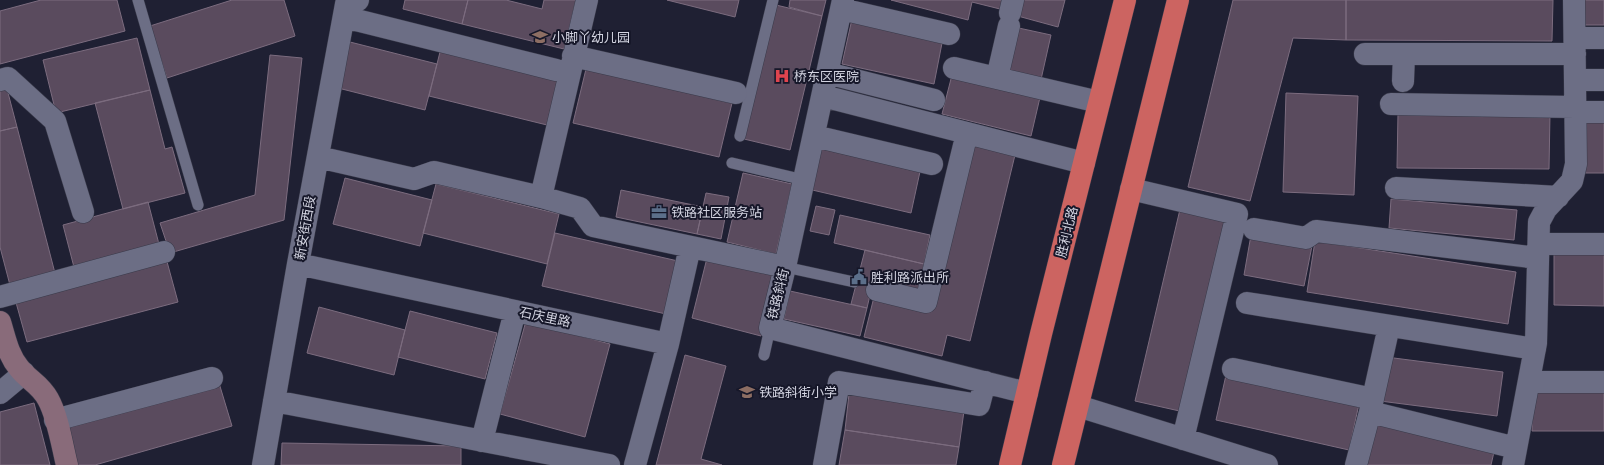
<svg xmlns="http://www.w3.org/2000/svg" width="1604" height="465" font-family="'Space Grotesk','Noto Sans SC',sans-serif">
	<rect width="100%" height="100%" fill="#1f2033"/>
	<path fill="#5a4b5e" stroke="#7c6c7f" d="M41,0H117L125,31L0,64V11Z
		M232,0H284L295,36L167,78L150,26Z
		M405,0H468L462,24L403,9Z
		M468,0H506L542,9L544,0H576L564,49L462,24Z
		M667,0H739L735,17Z
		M790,0H826L822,16L789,7Z
		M891,0H1003L1000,9L972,2L968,20Z
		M1017,0H1065L1058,27L1014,15Z
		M1233,0H1346V40L1293,38L1250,201L1188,187Z
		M1346,0H1553L1552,41L1346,40Z
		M1583,0H1604V25H1583Z
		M776,5L822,16L790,150L744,139Z
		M852,19L943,38L934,84L842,64Z
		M1014,27L1051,35L1040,84L1003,75Z
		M137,38L150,90L56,113L43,60Z
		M350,42L437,64L425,110L338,88Z
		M441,48L559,76L547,125L429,96Z
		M270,55L302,58L284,220L170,253L160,223L255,195Z
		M586,69L732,103L719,157L573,123Z
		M953,71L1041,93L1031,136L942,114Z
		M7,89L17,127L0,131V91Z
		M150,90L165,149L172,147L185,193L123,209L95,103Z
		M1286,93L1358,96L1354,195L1283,192Z
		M1398,113H1550L1549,169L1397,168Z
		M1585,117L1604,118V173H1585Z
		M17,127L56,277L11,289L0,247V131Z
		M819,144L921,167L911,213L808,189Z
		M970,144L1015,155L970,341L947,335L942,356L864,337L875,293L931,306Z
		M743,173L792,184L776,254L727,242Z
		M345,178L432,200L420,246L333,224Z
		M436,184L559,214L547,264L423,233Z
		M621,190L703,207L697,234L616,217Z
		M706,193L729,197L721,239L697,234Z
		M1391,199L1517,210L1514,240L1389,228Z
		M148,202L160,248L75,271L63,225Z
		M1181,205L1230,217L1184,412L1135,401Z
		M816,206L835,210L829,235L810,231Z
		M840,215L930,235L924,264L834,243Z
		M555,233L678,261L666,314L542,286Z
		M1251,235L1312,246L1304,286L1244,275Z
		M1315,241L1516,272L1508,324L1307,292Z
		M865,250L924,264L917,293L873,282L867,308L851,304Z
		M1554,252H1604V306L1554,305Z
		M166,258L178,302L27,342L15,299Z
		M707,258L776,274L761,336L692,318Z
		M790,291L867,308L860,336L784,319Z
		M319,307L405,330L394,375L307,353Z
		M410,311L497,333L485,379L398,357Z
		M526,321L610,344L585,437L500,414Z
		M685,355L726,366L701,459L722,465H656Z
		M1386,357L1503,372L1497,416L1380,401Z
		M1226,375L1359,404L1349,450L1216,420Z
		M219,383L232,426L95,465H76L65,428Z
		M1532,387L1604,388V431H1532Z
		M849,394L964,411L959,447L845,430Z
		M34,403L50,465H0V412Z
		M1376,423L1494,452L1491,465H1366Z
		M845,430L959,447L956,465H839Z
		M282,443L461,446V465H281Z"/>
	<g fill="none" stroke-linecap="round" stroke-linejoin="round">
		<defs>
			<path id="lane" d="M138,0L198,205
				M740,136L773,0
				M732,163L804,180
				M785,267L854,282
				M764,355L770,328"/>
			<path id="street" d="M843,0L785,267L770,328L1027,393
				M841,9L949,34
				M1010,13L1013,0
				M344,17L556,70
				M1575,38H1604
				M1365,54H1575
				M573,56L736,93
				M954,68L1099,102
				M827,73L934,100
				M997,78L1009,26
				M0,80L8,78L55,121L83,212
				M1575,80H1604
				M1403,81L1404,54
				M823,96L1084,163
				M1391,104L1575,107
				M1576,112H1604
				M814,136L932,164
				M318,157L414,179L434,172L541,197L580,208L593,226L785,267
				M1396,188L1558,197
				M1131,189L1237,214L1183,439
				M541,197L587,0
				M1254,229L1306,238L1316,231L1538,258
				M1539,244H1604
				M298,264L668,344L635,465
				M877,290L926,302L967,133
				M0,297L164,252
				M1247,303L1535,349
				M668,344L690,247
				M1233,369L1373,399
				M1529,382H1604
				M0,393L24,373
				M274,401L609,465
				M1078,406L1267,465
				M1370,412L1516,448
				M55,420L212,378
				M482,441L515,311
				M263,465L298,264L346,4L358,0
				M824,465L839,382L979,405L985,382
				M1356,465L1370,412L1389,326
				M1513,465L1536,343L1539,222L1546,209L1572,181L1576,164L1574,0"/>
			<path id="secondary" d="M0,322C5,338 8,355 19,368C28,380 40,384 48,399C58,417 62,445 67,465"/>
			<path id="highway" d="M1010,465L1041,334L1125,0
				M1063,465L1178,0"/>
		</defs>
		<use href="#lane" stroke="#393a4a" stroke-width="12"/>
		<use href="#street" stroke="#393a4a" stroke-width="23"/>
		<use href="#secondary" stroke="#393a4a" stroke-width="23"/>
		<use href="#highway" stroke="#393a4a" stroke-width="23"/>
		<use href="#lane" stroke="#6c6e85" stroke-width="11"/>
		<use href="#street" stroke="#6c6e85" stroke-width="22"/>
		<use href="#secondary" stroke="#896b7a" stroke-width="22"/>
		<use href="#highway" stroke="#cc6461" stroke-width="22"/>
	</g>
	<defs>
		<symbol id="school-bare" viewBox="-9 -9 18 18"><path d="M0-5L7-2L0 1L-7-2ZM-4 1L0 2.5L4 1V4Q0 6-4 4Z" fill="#8d6e63" stroke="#161729" stroke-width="2.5" paint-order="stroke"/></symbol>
		<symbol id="hospital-bare" viewBox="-9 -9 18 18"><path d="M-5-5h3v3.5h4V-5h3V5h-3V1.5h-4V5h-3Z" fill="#e0444e" stroke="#161729" stroke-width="2.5" paint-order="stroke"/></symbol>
		<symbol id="office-bare" viewBox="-9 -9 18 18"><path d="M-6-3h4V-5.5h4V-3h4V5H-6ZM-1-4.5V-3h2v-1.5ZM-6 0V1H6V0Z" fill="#5c6f8a" stroke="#161729" stroke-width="2.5" paint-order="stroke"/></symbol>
		<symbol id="civic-bare" viewBox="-9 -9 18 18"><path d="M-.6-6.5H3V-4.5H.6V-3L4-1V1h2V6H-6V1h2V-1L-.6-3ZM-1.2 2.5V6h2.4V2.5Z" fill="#5c6f8a" stroke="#161729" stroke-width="2.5" paint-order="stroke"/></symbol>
	</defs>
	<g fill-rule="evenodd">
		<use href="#school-bare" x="529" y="26" width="22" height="22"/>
		<use href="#hospital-bare" x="771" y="65" width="22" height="22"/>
		<use href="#office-bare" x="648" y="201" width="22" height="22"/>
		<use href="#civic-bare" x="848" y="266" width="22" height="22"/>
		<use href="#school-bare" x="736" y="381" width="22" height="22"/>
	</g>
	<g text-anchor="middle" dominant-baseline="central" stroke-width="4" stroke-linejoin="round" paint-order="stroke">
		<g font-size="13" fill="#d3d4e1" stroke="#161729" text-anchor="start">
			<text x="552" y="37">小脚丫幼儿园</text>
			<text x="794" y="76">桥东区医院</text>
			<text x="671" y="212">铁路社区服务站</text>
			<text x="871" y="277">胜利路派出所</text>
			<text x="759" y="392">铁路斜街小学</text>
		</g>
		<g font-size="13" fill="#d3d4e1" stroke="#161729">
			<text transform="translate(305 228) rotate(-80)">新安街西段</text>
			<text transform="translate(1067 232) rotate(-76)">胜利北路</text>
			<text transform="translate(778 294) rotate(-76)">铁路斜街</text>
			<text transform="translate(545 317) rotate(12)">石庆里路</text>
		</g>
	</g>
</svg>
